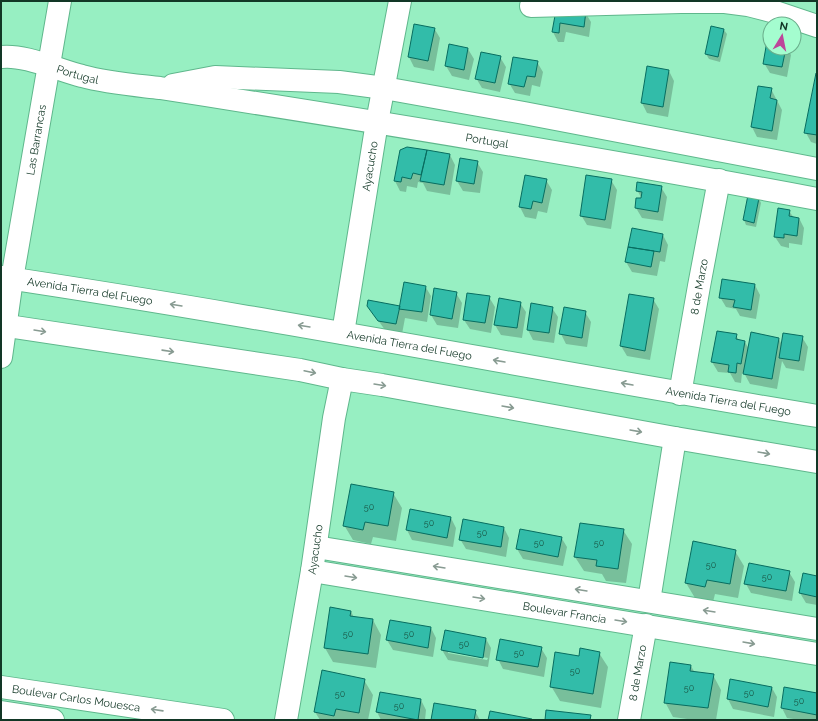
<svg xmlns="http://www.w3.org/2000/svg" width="818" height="721" font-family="Raleway,sans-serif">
	<rect width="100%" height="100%" fill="#97efc2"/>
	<path fill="#0003" fill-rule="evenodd" d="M557,11L585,12L591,22L589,37L566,32L564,42H558L553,32Z
		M712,27L724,30L727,34L720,62L709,59L706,54Z
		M434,28L440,38L434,71L414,67L409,57Z
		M770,43V48H787L791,55L787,77L770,73L764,63Z
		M450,45L468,49L474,59L469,80L452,76L446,66Z
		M500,57L506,67L500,92L482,88L476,78Z
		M537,62L543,72L540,87L532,85L530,96L515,93L509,83Z
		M669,71L674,81L668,117L647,113L642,103Z
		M817,75V144L811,142L806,133Z
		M771,89L782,110L777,140L757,137L752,127Z
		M407,148L450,155L455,165L450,195L427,191L423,183L418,182L417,188L407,186L406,192L400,191L395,181Z
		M477,162L483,172L480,193L463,191L457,181Z
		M546,180L552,190L547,213L538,211L536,219L525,217L520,207Z
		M611,180L617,190L611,229L587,225L581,215Z
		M661,187L667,197L663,221L642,218L636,208L642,199L637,190Z
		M759,199L761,203L756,227L746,225L744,220Z
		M789,211L794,218H799L804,228L802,245L789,243V248L781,246L775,237Z
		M663,235L668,245L665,262L660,261L657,276L632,272L626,262Z
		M755,285L760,295L756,319L740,316L736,309L726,307L720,297Z
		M425,286L431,296L427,322L405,318L402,334L385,330L368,306L401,307Z
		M456,293L462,303L458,328L437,325L431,315Z
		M489,297L495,307L491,333L470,329L464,320Z
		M653,299L659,309L650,360L627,356L621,346Z
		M520,303L526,312L522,338L501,335L495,325Z
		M552,308L558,317L554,343L533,340L528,330Z
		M585,312L591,322L587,347L566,344L561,334Z
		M736,335L739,341L745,342L749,349L779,339L782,345L802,337L808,347L804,371L786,368L782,361L777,389L750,384L744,373H742L741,383L735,382L730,373L718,372L712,362Z
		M393,493L402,508L396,541L373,537L371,544L353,540L344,525Z
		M451,518L456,528L453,547L412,540L407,530Z
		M504,528L509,538L506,557L466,549L460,539Z
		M623,530L632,544L626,583L606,581L602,574L584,571L575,557Z
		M561,537L567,547L563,566L523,559L517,549Z
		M735,551L744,566L738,598L715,594L713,602L695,598L686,583Z
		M789,572L795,582L792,601L751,593L746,584Z
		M817,577V605L806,603L800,593Z
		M351,611L354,618L373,620L381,635L376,668L333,662L325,648Z
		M431,628L436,638L433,657L393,650L387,640Z
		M445,631L486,639L491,648L488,667L448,660L442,650ZM448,651L488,658L487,660L448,653Z
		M541,648L547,658L544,677L503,669L498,659Z
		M599,653L608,667L601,708L560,701L551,686L580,657Z
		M671,663L691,666L695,673L713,675L721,690L716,720H694L673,717L665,702Z
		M323,671L364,680L373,695L368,720H320L315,712Z
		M731,680L772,688L777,697L774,717L733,709L728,699Z
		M817,694V720H800L787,718L782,708Z
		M421,700L426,710L425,720H381L377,712Z
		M475,711L480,720H432Z"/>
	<path fill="#32bca9" stroke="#076d60" d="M556,10L586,11L584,27L560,23L559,33L552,32Z
		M414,24L435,28L428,61L408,57Z
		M711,26L724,29L718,57L705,54Z
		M767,41L770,42V48H786L782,67L763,64Z
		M449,44L468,48L464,70L445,66Z
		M481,52L501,56L495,83L475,79Z
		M513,57L538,61L535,77L527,76L524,87L508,84Z
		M647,66L669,70L663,107L641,103Z
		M816,73L817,74V135L804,133Z
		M758,86L772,88L770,98L777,100L772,131L751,127Z
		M407,147L427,150L421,175L413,173L411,179L402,177L401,182L394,181L400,150Z
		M427,150L450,154L444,185L420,181Z
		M460,158L478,161L474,184L456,181Z
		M525,175L547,179L542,203L533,201L531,209L519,207Z
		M586,175L612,179L605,220L580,216Z
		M637,182L662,186L658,212L635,208L636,198H641L642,192L636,191Z
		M748,195L759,198L754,223L743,220Z
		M778,208L790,210L789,216L799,218L797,236L784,234V238L774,237Z
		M632,228L663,234L660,252L628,247Z
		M628,247L654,251L651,267L625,262Z
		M722,279L755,284L751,310L733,307L735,300L719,298Z
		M404,282L426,286L422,312L399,309Z
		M434,288L457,292L452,319L430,315Z
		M467,293L490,296L485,323L463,320Z
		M629,294L654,298L645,351L620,346Z
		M499,298L521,302L517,328L494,325Z
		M368,300L400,306L396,324L378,321L367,306Z
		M531,303L553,307L549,333L527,330Z
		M564,307L586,311L582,338L559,334Z
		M717,331L737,334L736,339L745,341L741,364L737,363L736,373L728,372L729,365L711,362Z
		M751,332L779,338L772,379L743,374Z
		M783,333L803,336L799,361L779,358Z
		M351,484L394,492L388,526L365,522L363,530L343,526Z
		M410,509L451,517L447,538L406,530Z
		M463,519L504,527L501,547L459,540Z
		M580,523L624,529L618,569L596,566L597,560L574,557Z
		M520,529L562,537L558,557L516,549Z
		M693,541L736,550L730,584L707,580L705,587L685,583Z
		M749,563L790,571L786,591L744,584Z
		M803,573L817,576V597L799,593Z
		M330,607L351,611L350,616L373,619L368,654L324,648Z
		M390,620L431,627L428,648L386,640Z
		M445,630L486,638L483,658L441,650Z
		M500,639L542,647L538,667L496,660Z
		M580,648L600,652L593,694L550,687L555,652L579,656Z
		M670,662L691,665L690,671L714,674L708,708L664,703Z
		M322,670L365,679L359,713L336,709L334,716L314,712Z
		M730,679L772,687L768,707L727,699Z
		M784,687L817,693V715L781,708Z
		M380,692L421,699L418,720L376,712Z
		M434,703L476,710L474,720H431Z
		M546,710L591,715L590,720H545Z
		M490,711L532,719V720H488Z"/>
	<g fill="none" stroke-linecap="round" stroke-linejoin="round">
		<defs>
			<g id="minor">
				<path d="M531,6L681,2H725L748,5L775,12L817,26"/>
				<path id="s1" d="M1,57C24,54 58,70 82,76C107,83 134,85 160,88C379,122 599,158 817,199"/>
				<path d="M173,85L215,77L339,82L384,88L524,113L817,169"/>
				<path id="s2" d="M1,277C274,318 545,371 817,416"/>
				<path d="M1,325L300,370L342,379L382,385L675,438L817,462"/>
				<path id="s3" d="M343,333L377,122L400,1"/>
				<path id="s4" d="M1,357L12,279L60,1"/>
				<path id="s5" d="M680,394L699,286L719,180"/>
				<path d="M316,547L817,629"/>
				<path id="s6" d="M312,571L817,654"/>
				<path d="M649,601L675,438"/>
				<path id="s7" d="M1,687L223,720"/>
				<path d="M1,712L53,720"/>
				<path id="s8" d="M286,720L312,571L334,418L342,379"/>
				<path id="s9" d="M629,720L646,625"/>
			</g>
		</defs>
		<use href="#minor" stroke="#5fb78c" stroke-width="24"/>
		<use href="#minor" stroke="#fff" stroke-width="22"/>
	</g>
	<defs><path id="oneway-shaft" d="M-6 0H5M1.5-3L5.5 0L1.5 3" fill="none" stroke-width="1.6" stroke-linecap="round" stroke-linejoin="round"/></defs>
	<g stroke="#889b92">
		<use href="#oneway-shaft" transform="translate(176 305) rotate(-171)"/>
		<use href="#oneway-shaft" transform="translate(304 326) rotate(-171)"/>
		<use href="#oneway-shaft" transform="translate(40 331) rotate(9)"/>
		<use href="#oneway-shaft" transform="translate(168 351) rotate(8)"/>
		<use href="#oneway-shaft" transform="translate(499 361) rotate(-170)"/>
		<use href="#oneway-shaft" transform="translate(310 372) rotate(12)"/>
		<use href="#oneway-shaft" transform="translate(627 384) rotate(-170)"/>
		<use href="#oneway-shaft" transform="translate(380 385) rotate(9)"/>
		<use href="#oneway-shaft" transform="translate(508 407) rotate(10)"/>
		<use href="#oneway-shaft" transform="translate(636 431) rotate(10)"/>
		<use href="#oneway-shaft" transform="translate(764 453) rotate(10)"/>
		<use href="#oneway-shaft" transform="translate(439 567) rotate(-171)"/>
		<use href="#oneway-shaft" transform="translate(351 577) rotate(9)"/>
		<use href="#oneway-shaft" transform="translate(581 590) rotate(-171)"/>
		<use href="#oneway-shaft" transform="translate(479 598) rotate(9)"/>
		<use href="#oneway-shaft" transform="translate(709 611) rotate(-171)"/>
		<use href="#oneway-shaft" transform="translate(621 621) rotate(9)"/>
		<use href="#oneway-shaft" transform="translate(749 643) rotate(10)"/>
		<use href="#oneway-shaft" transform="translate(157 710) rotate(-172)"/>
	</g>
	<g text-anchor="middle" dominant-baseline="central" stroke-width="3" stroke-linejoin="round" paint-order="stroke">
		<g font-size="9" fill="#1a5847">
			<text x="369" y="507">50</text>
			<text x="429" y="523">50</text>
			<text x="482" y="533">50</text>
			<text x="539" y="543">50</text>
			<text x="599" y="543">50</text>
			<text x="711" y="565">50</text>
			<text x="767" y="577">50</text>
			<text x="348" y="634">50</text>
			<text x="409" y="634">50</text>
			<text x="464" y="644">50</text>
			<text x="519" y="653">50</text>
			<text x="575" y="671">50</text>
			<text x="689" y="688">50</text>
			<text x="749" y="693">50</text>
			<text x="340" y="694">50</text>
			<text x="799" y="701">50</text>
			<text x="399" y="706">50</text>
		</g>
		<g font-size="11" fill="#123726" stroke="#a4fdcf">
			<text stroke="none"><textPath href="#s1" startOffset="79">Portugal</textPath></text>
			<text stroke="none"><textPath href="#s4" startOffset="220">Las Barrancas</textPath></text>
			<text stroke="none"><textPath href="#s1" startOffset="494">Portugal</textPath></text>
			<text stroke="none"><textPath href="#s3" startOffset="169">Ayacucho</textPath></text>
			<text stroke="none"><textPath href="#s5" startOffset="109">8 de Marzo</textPath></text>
			<text stroke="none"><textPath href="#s2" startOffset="90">Avenida Tierra del Fuego</textPath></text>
			<text stroke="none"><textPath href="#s2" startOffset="414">Avenida Tierra del Fuego</textPath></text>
			<text stroke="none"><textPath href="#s2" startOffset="738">Avenida Tierra del Fuego</textPath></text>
			<text stroke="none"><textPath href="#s8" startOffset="173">Ayacucho</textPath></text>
			<text stroke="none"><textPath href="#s6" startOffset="256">Boulevar Francia</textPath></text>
			<text stroke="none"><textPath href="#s9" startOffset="48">8 de Marzo</textPath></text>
			<text stroke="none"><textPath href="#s7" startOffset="76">Boulevar Carlos Mouesca</textPath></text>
		</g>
	</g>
	<rect width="818" height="721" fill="none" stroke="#123726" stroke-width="4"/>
	<g transform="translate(782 36) rotate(10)"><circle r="19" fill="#a4fdcf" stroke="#6aae8b"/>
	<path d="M0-3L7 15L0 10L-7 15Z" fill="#bd459a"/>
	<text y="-6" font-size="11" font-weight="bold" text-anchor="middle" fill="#123726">N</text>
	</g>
</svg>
